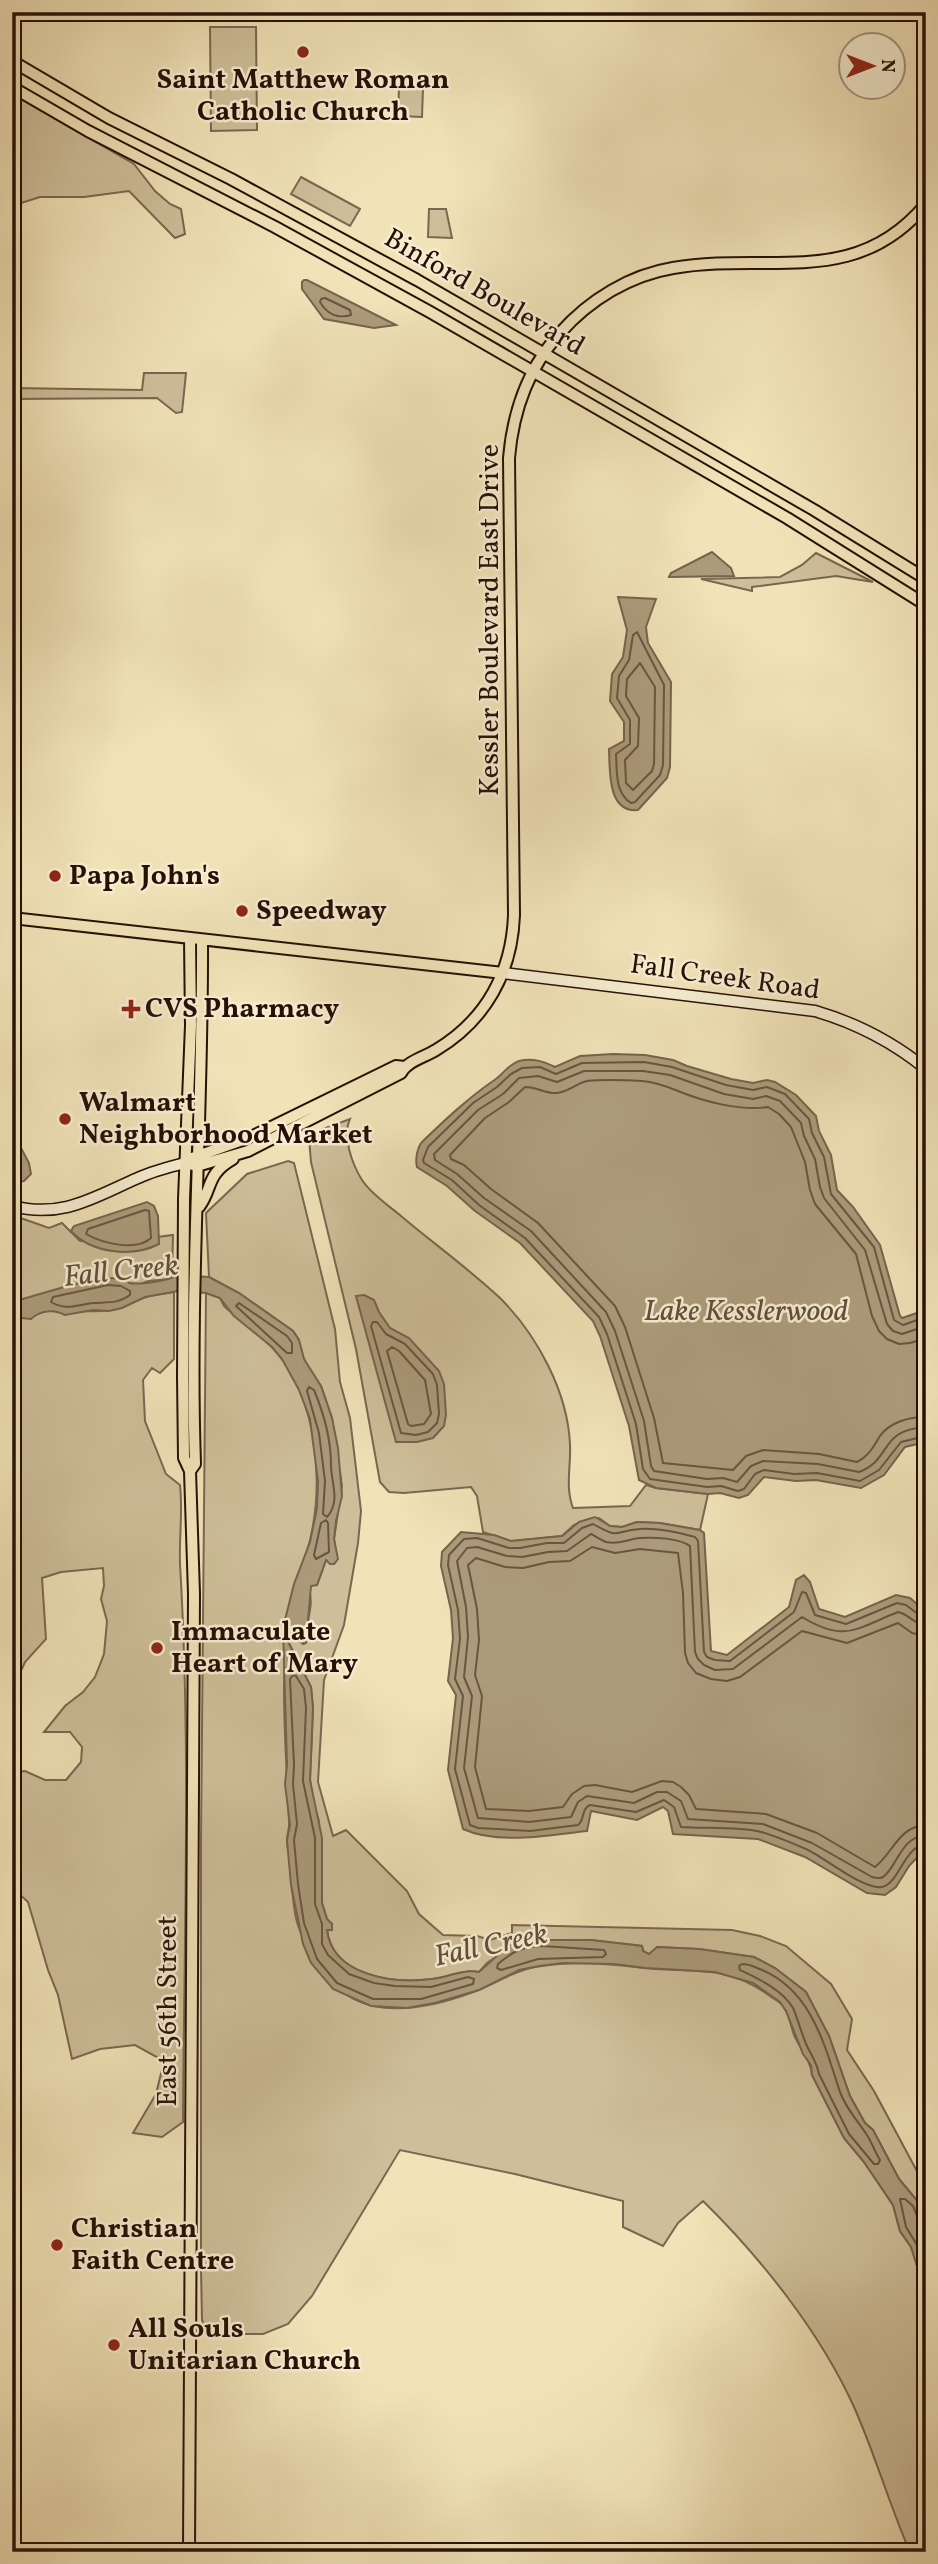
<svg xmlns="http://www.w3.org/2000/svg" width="938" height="2564" font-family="Vollkorn,serif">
	<rect width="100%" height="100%" fill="#f1e3b8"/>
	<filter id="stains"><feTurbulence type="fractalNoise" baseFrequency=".00286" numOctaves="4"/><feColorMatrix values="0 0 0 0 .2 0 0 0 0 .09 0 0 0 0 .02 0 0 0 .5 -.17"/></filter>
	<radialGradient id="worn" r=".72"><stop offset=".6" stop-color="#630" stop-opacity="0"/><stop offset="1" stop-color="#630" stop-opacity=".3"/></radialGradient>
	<path fill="#cebf9a" stroke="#7a6750" stroke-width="2" d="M210,27H256L257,130L211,131Z
		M399,87L423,88L422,117L398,116Z
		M12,94L134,164L155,191L170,204L181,209L185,234L175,238L129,191L84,197H40L12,206Z
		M301,177L360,209L350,226L291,194Z
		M429,209H446L452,238L428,237Z
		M144,373H186L182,412L176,413L157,398L12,399V388L142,390Z
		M816,553L873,582L836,576L752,587V591L701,579L780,577L802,565Z
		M350,1119C342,1136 352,1164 362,1180C371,1194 388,1205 401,1216C433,1243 469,1269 500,1298C537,1335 568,1392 570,1445C571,1467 565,1487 573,1508L630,1506L646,1485L656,1488L708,1494L700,1530L660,1523L637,1522L622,1527L610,1526L599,1518L574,1525L562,1536L511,1541L483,1532L477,1496L471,1487L404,1493L389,1492L380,1482L356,1349L311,1162L309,1139L312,1133Z
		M288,1161L294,1163L335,1329L340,1382L350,1418L361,1511L358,1543L344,1625L324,1680L318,1782L333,1836L346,1830L407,1891L419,1914L443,1935L477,1936L490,1940L512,1933V1925L732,1930L760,1936L786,1946L831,1984L852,2019L847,2050L874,2091L926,2188V2224L919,2203L899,2179L873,2130L865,2123L850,2096L829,2036L806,1992L775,1968L754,1957L699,1949L657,1947L650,1955L643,1951L642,1946L591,1940H521L487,1963L479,1972C462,1969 449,1977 432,1979C393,1984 332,1976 327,1929L332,1924L327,1919L322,1903L319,1821L314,1806L310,1780L313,1708L311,1687L287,1639L291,1636L296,1637L299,1641L307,1639C304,1624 315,1606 309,1591L311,1585H317L326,1560L334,1564L337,1559L334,1539L342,1486L332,1418L321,1386L308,1368L299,1348V1340L293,1331L239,1293L209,1277L206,1213L247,1174Z
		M12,1215L49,1228L62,1223L80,1241L158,1244V1237L173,1235L172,1279L148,1281L139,1285L107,1278L71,1285L14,1303Z
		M174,1292V1359L160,1373L152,1368L143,1380L145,1421L166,1474L180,1485C183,1511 179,1537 180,1564C191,1749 184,1936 183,2122L162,2137L133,2133L156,2094L164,2061L135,2045L100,2049L72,2059L58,1995L48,1970L28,1902L17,1892L12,1879V1772L25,1771L45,1780H66L81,1762L82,1747L70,1732H44L65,1706L83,1692L95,1677L104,1654L107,1621L101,1599L104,1586L103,1568L61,1572L42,1578L46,1639L25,1662L12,1691V1317C26,1321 36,1312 50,1311C70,1310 90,1313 111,1310C124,1309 134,1300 147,1297C156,1294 165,1294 174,1292Z
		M206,1293L220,1298L224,1306C243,1324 266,1337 281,1358C317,1406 323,1480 311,1536C306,1560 294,1580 290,1603C279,1675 286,1748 289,1821C290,1827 287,1833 287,1840C287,1848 290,1857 291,1865C292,1884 292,1904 297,1922C301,1938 322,1970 331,1984C335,1991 345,1993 352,1998C389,2018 439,2005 476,1991C497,1983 513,1971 535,1967C571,1960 608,1964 644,1968C692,1973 725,1964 767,1994C774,1999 782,2002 786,2011C790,2018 791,2027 794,2035C800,2048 811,2061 812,2075L844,2138L864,2162L893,2205L900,2231L911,2247L917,2266L926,2309V2552H910C889,2504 875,2454 854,2407C820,2332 761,2258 703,2201L678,2223L663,2246L623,2227V2201L515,2174L400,2150L312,2296L288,2324L263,2334H208L202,2320L201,2269V1840Z"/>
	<path fill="#ac9b7b" stroke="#76634c" stroke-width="2" d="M304,280H307L396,325L374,328L324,319L302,289V282Z
		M712,552L731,568L734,576L669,577L671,573Z
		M618,597L656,599L646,627L648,643L671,682L670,767L667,778L638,810C607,813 610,770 609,749L624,741V722L610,701L612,674L623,657L627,630Z
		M613,1054L645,1055L673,1060L687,1066L731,1079L753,1083L767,1080L775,1082L796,1095L816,1116L819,1131L831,1155L837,1190L853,1207L880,1245L900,1316L902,1318L926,1310V1442L905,1447L884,1475L861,1488L816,1480L796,1481L764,1477L748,1495L739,1498L720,1493L708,1494L656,1488L639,1480L629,1426L600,1336L593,1321L520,1243L475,1211L447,1186L417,1167C415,1160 417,1147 423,1141C445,1120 467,1099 493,1081C503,1075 507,1065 519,1061C533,1058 543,1061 555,1067L580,1056Z
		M12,1131L29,1163L31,1174L24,1181L12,1183Z
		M147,1202L154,1206L158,1216L159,1244C132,1258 91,1253 71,1231L74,1226Z
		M177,1275L209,1277L239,1293L293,1331L299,1340L304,1359L321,1386L332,1418L338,1448L342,1496L336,1521L334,1539L338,1559L334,1564H330L326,1560L317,1585L311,1586L306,1643L303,1644L296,1637L291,1636L287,1640L311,1687L313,1708L310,1780L322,1838V1903L327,1919L332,1924V1930H327C332,1976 394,1984 432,1979C449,1977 462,1969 479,1972L508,1946L521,1940H591L642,1946L643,1951L649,1954L657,1947L699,1949L754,1957L775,1968L806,1992L829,2036L850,2096L865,2123L873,2130L899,2179L919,2203L926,2224V2309L917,2266L911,2247L900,2231L893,2205L864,2162L844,2138L812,2075L811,2065L803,2054L786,2011L780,2002L753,1983L715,1972L646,1968L614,1964L563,1963L539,1966L519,1970L479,1990L435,2003L407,2008L371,2006L333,1989L311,1963L303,1944L291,1885L287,1840L290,1825L285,1784L287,1765L283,1628L294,1584L310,1542L317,1508L318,1481L310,1419L299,1390L282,1359L272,1347L234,1316L220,1298L206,1293L178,1291L145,1297L122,1308L109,1311L93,1310L65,1315C54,1309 41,1310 31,1319L12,1317V1302L71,1285L107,1278L126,1279L129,1283C138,1285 170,1281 177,1275Z
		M364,1295L374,1300L379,1312L390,1328L409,1338L439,1371L444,1384L446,1415L444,1426L433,1438L417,1442H396L356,1296Z
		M595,1517L610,1526L622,1527L637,1522L660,1523L700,1530L704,1533L711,1651L727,1655L789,1607L796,1580L804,1575L810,1582L819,1609L845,1617L896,1595L910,1598L926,1612V1848L909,1866L896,1887L885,1895L867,1893L805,1857L758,1839L673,1834L668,1811L663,1807L637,1820L591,1811L587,1831C549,1835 498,1845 463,1829L448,1770L456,1695L448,1681L453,1638L451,1610L441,1566L442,1552L461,1532L494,1535L511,1541L562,1536L579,1522Z"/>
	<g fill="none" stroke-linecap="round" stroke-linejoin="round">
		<path stroke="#695540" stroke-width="2" d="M325,298L350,310L351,315C338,319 327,314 320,302L321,299Z
			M637,632L664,685L663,765L660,775L635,802L631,803C615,793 617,772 616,754L630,744V720L617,698L619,676L629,660L633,635Z
			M640,663L655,687L654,764L652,771L633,790L626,783L625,760L638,746L639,718L626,696L627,679Z
			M145,1210L149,1211L151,1238C136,1252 102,1243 86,1234L88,1229Z
			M108,1285L121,1286L130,1291V1295C118,1304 107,1302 93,1303C76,1305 66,1311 51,1302L53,1297Z
			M239,1303L287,1336L292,1343V1353H287L236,1306Z
			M926,1317L903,1325L894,1320L874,1247L831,1194L824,1157L812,1133L809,1119L785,1094L767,1087L753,1090L726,1085L672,1067L644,1062L582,1063L556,1074L540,1067L522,1068L511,1074L497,1087L473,1103L428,1147L423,1160L424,1163L452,1180L479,1205L525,1238L599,1317L607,1334L636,1424L643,1469L650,1479L707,1487L721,1486L738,1491L744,1489L755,1474L764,1470L794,1474L817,1473L860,1481L879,1470L901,1442L926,1436
			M373,1322H377L386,1334L405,1344L433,1374L437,1385L439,1414L437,1423L428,1432L416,1435L401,1433L371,1326Z
			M926,1326L902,1334L893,1331L887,1324L865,1250L824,1198L820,1187L815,1159L804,1136L801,1123L780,1101L766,1096L753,1099L724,1094L670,1075L643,1071H584L557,1082L538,1076L519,1078L503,1094L478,1110L434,1154L435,1160L457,1174L484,1198L531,1231L606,1312L615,1331L644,1421L651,1466L654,1471L707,1479L723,1478L737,1482L751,1466L763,1461L818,1464L859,1472C893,1459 878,1430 926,1427
			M926,1338L910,1343L899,1344L887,1339L879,1331L872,1316L856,1254L815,1204L810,1190L805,1162L791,1127L779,1114L768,1107C740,1111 705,1102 678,1091C666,1086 655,1082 642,1081C625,1080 604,1079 587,1081C577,1083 569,1092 557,1093C545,1094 538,1087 525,1087L509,1102L485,1118L450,1155L451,1159L464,1165L491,1189L538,1223L615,1306L625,1327L654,1418L663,1463L733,1470L746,1456L763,1450L819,1454L857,1462C869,1456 873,1447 880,1436C890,1422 909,1417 926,1417
			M392,1347L399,1351L425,1380L431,1414L424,1424L411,1426L408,1424L387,1351Z
			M309,1387L314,1390C324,1414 331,1439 331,1465C331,1483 341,1501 327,1517L323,1514L325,1481L319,1433L307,1391Z
			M326,1520L328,1523L329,1552L316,1559L314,1555L321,1523Z
			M926,1616L919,1615L906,1605L897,1603L846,1624L815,1615L806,1593L802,1592L794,1612L730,1661L715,1660L707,1657L704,1652L698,1541L695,1537C677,1532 659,1528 640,1529C613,1531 621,1540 593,1524L582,1528L564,1543H547L520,1548H509L477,1538L464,1539L449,1555L448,1565L458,1610L460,1639L455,1679L463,1696L455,1769L470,1825L478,1828L530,1831L578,1825C585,1820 581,1809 590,1805L636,1812L664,1800L674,1807L681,1827C705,1829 738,1826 761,1832C776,1836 792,1843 806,1849C824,1857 863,1890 882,1887C899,1884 904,1846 926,1844
			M926,1625C914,1625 909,1614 898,1612C855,1629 845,1643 802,1617L733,1669L715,1670L704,1665L698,1659L695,1652L690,1546C679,1538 654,1537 640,1538C628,1539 619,1545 606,1542C601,1540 595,1536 591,1534L567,1551L548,1552L522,1557L507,1556L477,1547L467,1548L457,1561L466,1607L468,1637L464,1677L472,1696L464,1768L478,1818L529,1822L571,1817L578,1802L587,1796L634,1803L657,1792H667L681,1801L688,1819L763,1824L812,1843L872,1877C875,1878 879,1879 883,1877C897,1868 900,1837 926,1835
			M926,1636L912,1633L898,1623L847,1643L802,1631L740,1677L727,1681L711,1679L696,1673L688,1663L685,1653L683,1593L678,1553L640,1549L615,1553L592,1547L570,1561L549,1562L523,1568L505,1567L476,1558L468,1565L477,1609L479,1640L475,1675L482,1696L475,1767L486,1809L529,1811L563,1807L572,1794L584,1786L595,1785L632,1792L662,1781L673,1782L681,1787L689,1795L696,1809L766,1814L817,1833L875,1867C893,1853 899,1826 926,1825
			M293,1675L296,1676L304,1689L306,1708L303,1781L315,1838V1904L322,1924V1944L328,1955L349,1974L374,1983L395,1986L431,1987L468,1977L474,1979L473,1984L421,1999H373L337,1983L317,1959L304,1923L298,1884L294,1840L297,1824L293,1784L294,1765L290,1679Z
			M542,1946L604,1950L606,1954L603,1957L538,1959L501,1970L497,1968L498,1964C513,1951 522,1947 542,1946Z
			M742,1964C751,1964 754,1967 762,1970C811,1991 824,2043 839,2089C844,2106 858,2121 867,2135C872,2143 875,2152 880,2160L878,2164H874L849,2134L819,2074C817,2062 811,2055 806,2044C801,2032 798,2019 793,2008C783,1990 757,1978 740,1970L739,1966Z
			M926,2221L918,2218L913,2206L905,2199H900L906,2227L917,2245L926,2275"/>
		<defs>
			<path id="secondary" d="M503,973L815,1011C856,1023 893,1042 926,1069
				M12,1206C63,1219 94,1197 138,1178C153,1171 169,1167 185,1163"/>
			<path id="primary" d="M12,61L109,118L231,179L417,280L814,510L926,579
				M12,87L88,131L275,227L430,312L787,518L926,605
				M12,918L503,973
				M192,1158L251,1137L396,1066L404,1067
				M185,1163L197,1166L248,1151L401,1073C407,1061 425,1057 436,1050C486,1020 512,972 514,915L509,458C513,411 528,368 560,333C589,300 630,275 673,268C767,251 855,290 926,204
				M199,1207C213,1189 205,1175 233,1159
				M190,1471L195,1464C189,1289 203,1114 202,940
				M189,2552L194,1594L190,1471L184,1458L183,1377L184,1199L191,1025L190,938"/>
		</defs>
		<use href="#secondary" stroke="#260f06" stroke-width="13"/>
		<use href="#primary" stroke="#260f06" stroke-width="14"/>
		<use href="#secondary" stroke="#f6edd1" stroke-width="10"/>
		<use href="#primary" stroke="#f1e3b8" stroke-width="10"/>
	</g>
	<g fill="#8f2418" stroke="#f6edd1" stroke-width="2.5">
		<circle cx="303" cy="52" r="7"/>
		<circle cx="55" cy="876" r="7"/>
		<circle cx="242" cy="911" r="7"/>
		<path d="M127.5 998.5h7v7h7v7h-7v7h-7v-7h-7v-7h7z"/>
		<circle cx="65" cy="1119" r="7"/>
		<circle cx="157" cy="1648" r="7"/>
		<circle cx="57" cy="2245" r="7"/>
		<circle cx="114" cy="2345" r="7"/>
	</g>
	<g text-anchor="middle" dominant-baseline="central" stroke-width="5" stroke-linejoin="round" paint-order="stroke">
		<g font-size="28" font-weight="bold" fill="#260f06" stroke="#f6edd1" text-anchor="start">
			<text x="303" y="80" text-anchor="middle">Saint Matthew Roman<tspan x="303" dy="32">Catholic Church</tspan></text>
			<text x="69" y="876">Papa John's</text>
			<text x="256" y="911">Speedway</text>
			<text x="145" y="1009">CVS Pharmacy</text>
			<text x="79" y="1103">Walmart<tspan x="79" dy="32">Neighborhood Market</tspan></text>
			<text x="171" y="1632">Immaculate<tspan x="171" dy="32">Heart of Mary</tspan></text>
			<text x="71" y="2229">Christian<tspan x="71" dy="32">Faith Centre</tspan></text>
			<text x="128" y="2329">All Souls<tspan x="128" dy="32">Unitarian Church</tspan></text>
		</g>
		<g font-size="28" fill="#260f06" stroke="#f6edd1">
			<text transform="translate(484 293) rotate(30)">Binford Boulevard</text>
			<text transform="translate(490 620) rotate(-90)">Kessler Boulevard East Drive</text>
			<text transform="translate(725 978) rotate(8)">Fall Creek Road</text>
			<text transform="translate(168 2011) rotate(-90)">East 56th Street</text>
		</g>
		<g font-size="30" font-style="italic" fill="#624e3b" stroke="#f6edd1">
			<text transform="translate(121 1272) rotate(-6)">Fall Creek</text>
			<text x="746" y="1312">Lake Kesslerwood</text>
			<text transform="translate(491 1946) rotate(-12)">Fall Creek</text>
		</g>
	</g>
	<rect width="938" height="2564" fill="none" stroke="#f1e3b8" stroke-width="42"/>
	<rect x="14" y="14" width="910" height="2536" fill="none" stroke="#260f06" stroke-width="3.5"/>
	<rect x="21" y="21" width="896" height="2522" fill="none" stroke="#260f06" stroke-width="2"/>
	<g transform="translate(872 66) rotate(90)"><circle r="33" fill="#f6edd1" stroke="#a39480" stroke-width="2"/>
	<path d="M0-5L12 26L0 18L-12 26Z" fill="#8f2418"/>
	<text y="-10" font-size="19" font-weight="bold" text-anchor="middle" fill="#260f06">N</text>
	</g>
	<rect width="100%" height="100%" filter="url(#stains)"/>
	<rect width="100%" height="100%" fill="url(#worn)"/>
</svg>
